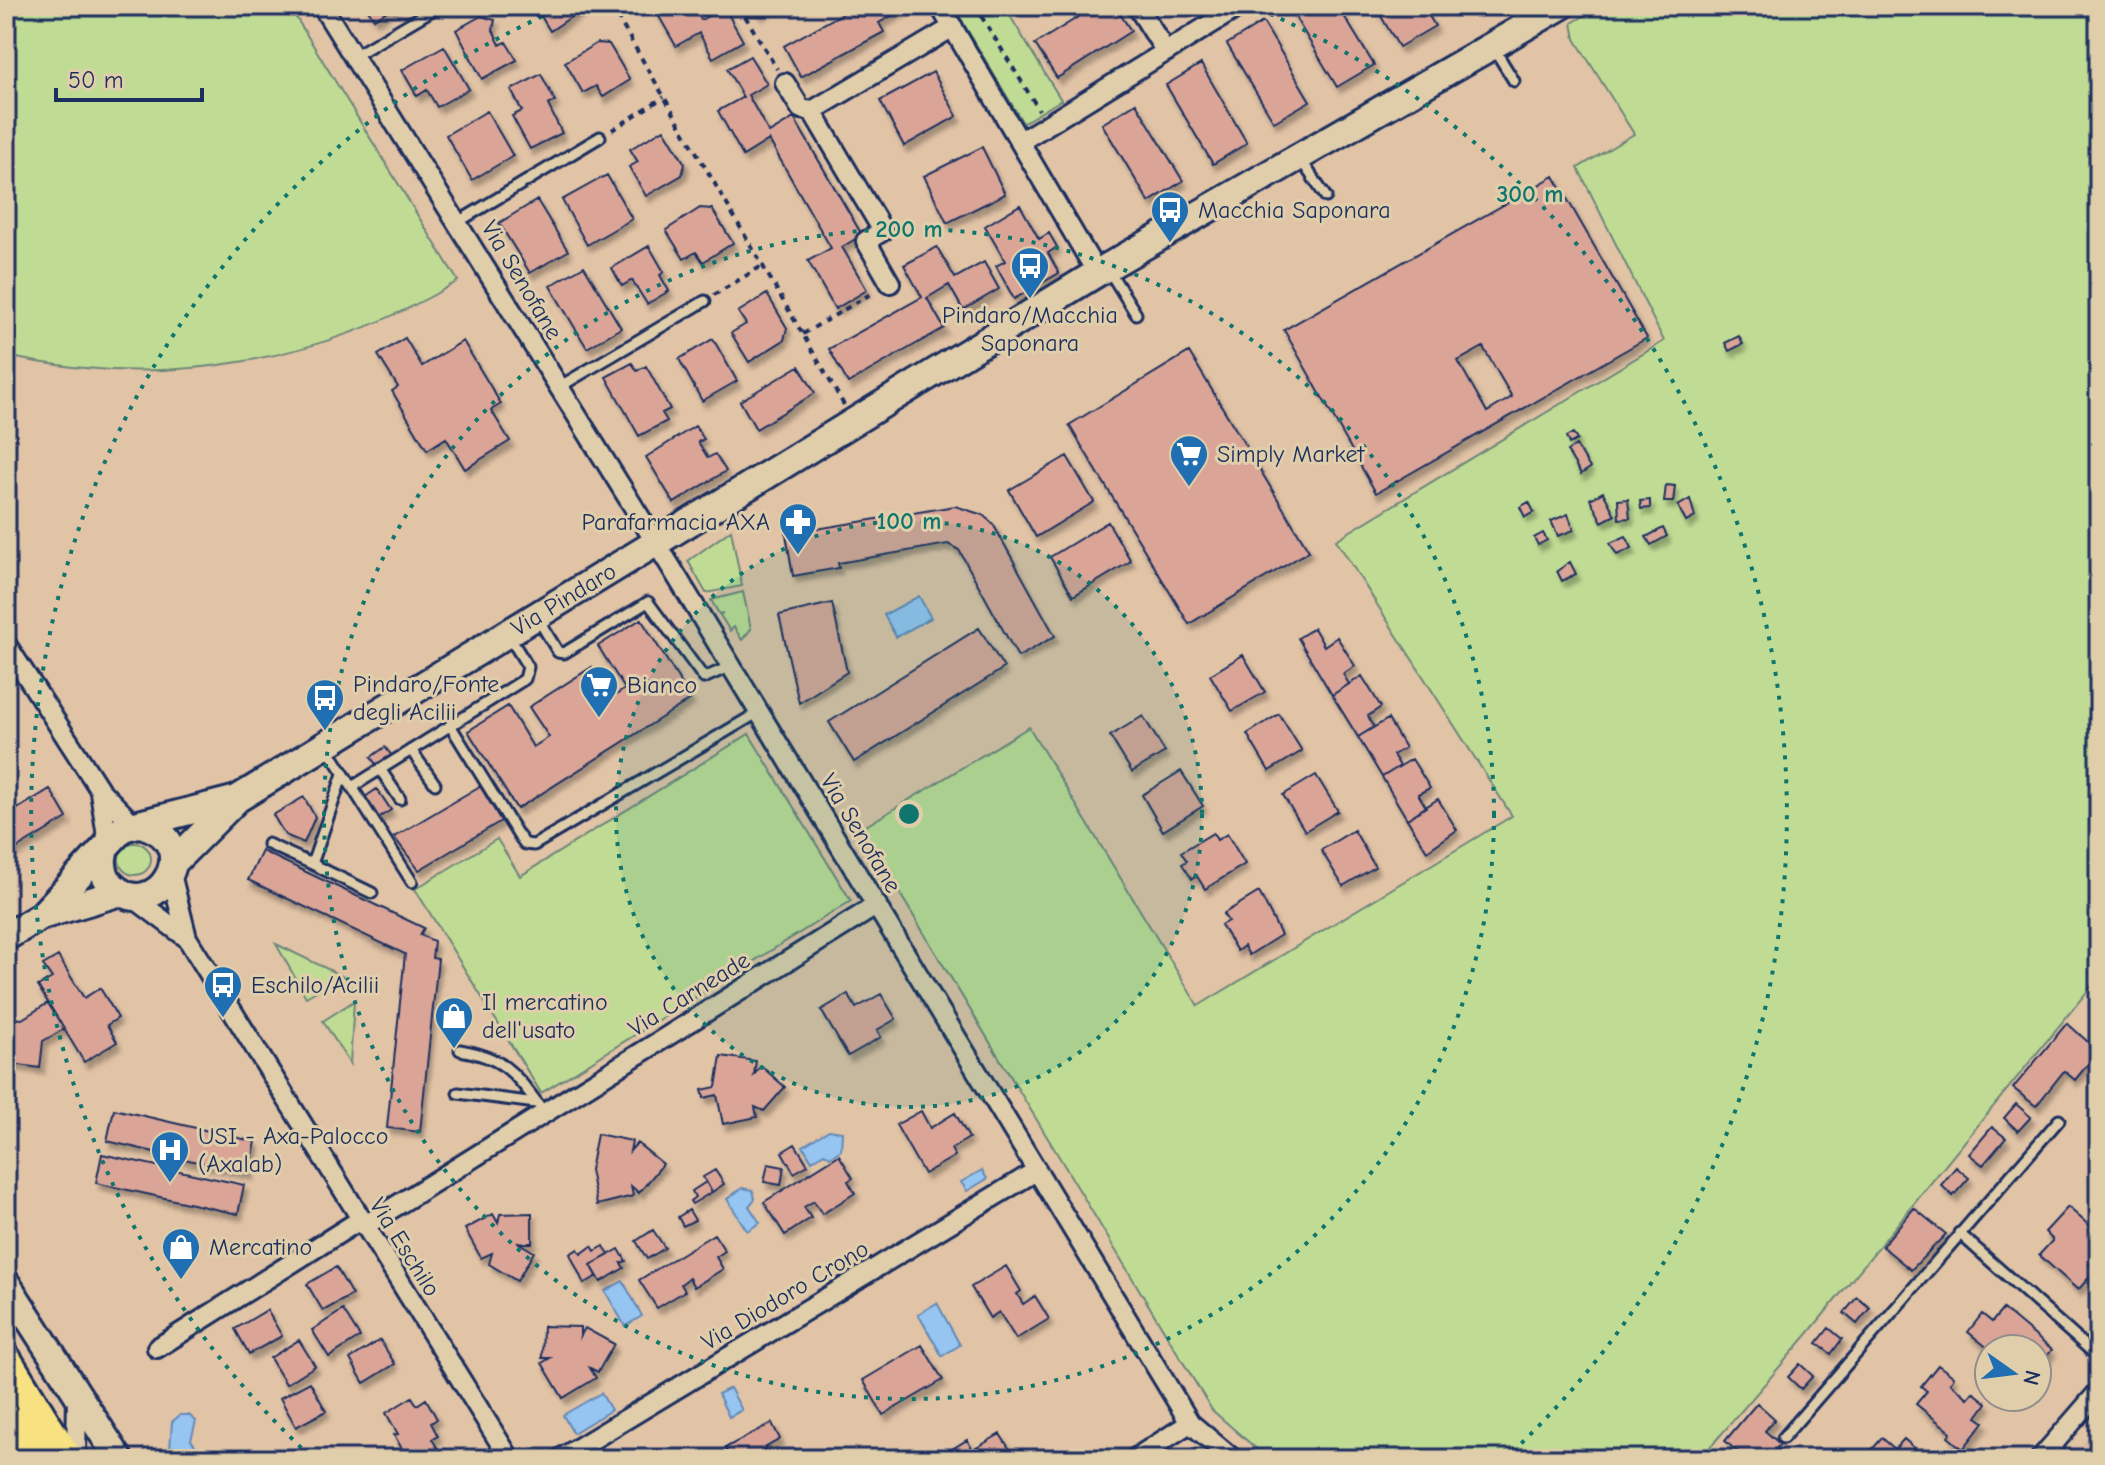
<svg xmlns="http://www.w3.org/2000/svg" width="2105" height="1465" font-family="'Comic Neue',sans-serif">
	<defs>
		<filter id="shadow"><feDropShadow dx="3.5" dy="6" stdDeviation="2" flood-color="#0004"/></filter>
	</defs>
	<rect width="100%" height="100%" fill="#e1c3a6"/>
	<filter id="ink" filterUnits="userSpaceOnUse"><feTurbulence type="fractalNoise" baseFrequency=".0125" numOctaves="2"/><feDisplacementMap in="SourceGraphic" scale="16" xChannelSelector="R" yChannelSelector="G"/><feConvolveMatrix kernelMatrix="1 2 1 2 8 2 1 2 1" color-interpolation-filters="sRGB"/></filter>
	<g filter="url(#ink)">
		<path fill="#dbb7a1" d="M2099,1425V1459H2071Z"/>
		<path fill="#c0dc94" stroke="#6e8679" stroke-width="2" d="M6,6H289L458,281C323,363 160,390 6,356Z
			M953,6H1004L1061,100L1023,123Z
			M1601,6H2099V977L1806,1336L1700,1459H1268L1212,1410L861,829L1029,727L1198,1006L1512,816L1336,540L1664,341L1578,168L1634,134L1575,39L1572,23Z
			M731,530L742,586L706,593L688,561Z
			M743,592L751,629L742,640L734,627L730,631L720,615L723,613L719,614L711,600Z
			M749,734L851,901L541,1093L415,889L497,839L520,876Z
			M119 859a16 16 0 1 1 32 0a16 16 0 1 1-32 0Z
			M276,944L342,976L306,997Z
			M354,1001L350,1064L323,1021Z"/>
		<path fill="#96c5f1" stroke="#6589b6" stroke-width="2" d="M919,596L931,618L896,637L884,615Z
			M829,1130L842,1132L841,1150L830,1157L824,1153L812,1161L803,1146Z
			M982,1170L987,1179L967,1191L961,1182Z
			M742,1188L753,1190L755,1199L749,1206L760,1223L747,1231L727,1199Z
			M623,1281L642,1316L625,1326L605,1291Z
			M937,1303L960,1345L942,1356L918,1314Z
			M730,1388L742,1410L729,1417L718,1394Z
			M601,1393L611,1410L573,1433L563,1415Z
			M180,1415H189L196,1421L191,1440L201,1453L199,1459H179L170,1449L172,1422Z"/>
		<path fill="#daa597" stroke="#1b2f5e" stroke-width="2" fill-rule="evenodd" filter="url(#shadow)" d="M366,6H395L374,19Z
			M535,6H581L580,11L550,31Z
			M653,6H693L701,20L724,7L743,41L713,58L699,33L676,46Z
			M754,6H772L759,14Z
			M856,6H909L879,23L884,32L801,77L784,46Z
			M1096,6H1115L1131,31L1057,78L1035,44Z
			M1301,6H1338L1374,65L1337,87L1292,12Z
			M1375,6H1423L1435,26L1399,47Z
			M481,16L495,20L493,30L500,45L506,42L517,60L482,79L456,30Z
			M1263,22L1310,101L1274,122L1227,44Z
			M597,43L609,44L630,80L603,97L596,86L583,93L565,62Z
			M444,46L469,89L437,107L427,90L417,96L402,70Z
			M750,56L767,84L748,95L769,133L794,118L862,235L842,247L867,290L835,309L808,261L831,248L769,140L743,156L718,111L743,97L727,69Z
			M1201,64L1247,143L1213,164L1166,85Z
			M933,72L957,116L904,146L880,101Z
			M541,74L555,101L548,105L562,133L530,149L512,116L522,111L511,90Z
			M1136,103L1183,181L1149,202L1102,124Z
			M487,111L513,156L472,180L446,135Z
			M664,129L685,164L682,175L646,196L629,167L638,162L630,149Z
			M982,147L1005,194L947,223L924,176Z
			M607,175L632,219L587,245L562,200Z
			M1554,176L1647,338L1376,493L1284,330ZM1483,347L1512,397L1487,412L1458,361Z
			M537,200L568,251L530,273L499,223Z
			M1020,205L1039,239L1049,233L1057,247L1048,253L1059,273L1014,299L996,266L1005,261L985,226Z
			M700,208L712,209L733,243L703,262L696,252L684,259L666,230Z
			M649,246L664,272L660,275L669,291L647,304L632,280L622,286L612,268Z
			M937,247L955,278L984,262L999,289L963,310L949,285L927,298L944,328L848,383L829,349L922,297L904,265Z
			M584,266L621,328L587,348L550,286Z
			M767,294L787,328L784,340L749,362L731,333L746,324L738,312Z
			M1739,336L1743,344L1729,351L1725,343Z
			M405,338L422,366L463,341L501,404L491,410L510,441L465,469L446,438L427,450L392,391L398,387L378,355Z
			M713,339L737,381L702,401L679,359Z
			M1189,352L1309,551L1189,624L1069,425Z
			M632,363L637,371L646,366L670,409L662,413L667,421L639,436L606,377Z
			M799,366L815,393L756,429L740,401Z
			M695,426L704,439L698,442L708,458L715,454L726,471L674,503L646,457Z
			M1573,433L1577,440L1569,444L1566,437Z
			M1576,445L1590,468L1581,474L1567,451Z
			M1067,456L1094,502L1036,537L1009,490Z
			M1666,485L1675,486L1673,502H1664Z
			M1603,492L1615,515L1602,522L1590,499Z
			M1628,499L1630,518L1619,519L1618,500Z
			M1690,499L1695,517L1686,522L1678,506Z
			M1650,500V508L1641,509L1640,501Z
			M1529,502L1534,512L1525,517L1520,507Z
			M955,506L983,515L993,524L1055,636L1018,657L959,550L948,544L838,563L839,568L793,576L786,534Z
			M1568,514L1574,530L1558,536L1551,521Z
			M1108,522L1131,561L1073,596L1050,557Z
			M1663,528L1667,536L1651,545L1646,537Z
			M1543,533L1547,540L1538,545L1534,538Z
			M1626,536L1632,548L1617,555L1610,543Z
			M1570,562L1576,574L1562,581L1557,571Z
			M832,603L847,672L799,703L779,615Z
			M641,619L691,699L517,809L468,731L508,706L533,747L549,737L529,707L592,667L611,698L625,689L598,646Z
			M979,628L1004,668L854,762L829,722Z
			M1314,628L1324,646L1337,637L1355,666L1343,674L1349,684L1332,695L1298,638Z
			M1243,655L1265,692L1232,711L1210,675Z
			M1362,676L1381,707L1368,716L1374,727L1358,737L1332,695Z
			M1279,714L1302,751L1269,771L1247,734Z
			M1143,716L1165,752L1132,772L1110,736Z
			M1388,719L1405,748L1393,755L1400,766L1382,777L1358,737Z
			M385,747L392,756L377,766L371,757Z
			M1412,759L1430,788L1418,794L1426,807L1407,819L1382,777Z
			M1181,771L1203,806L1163,831L1142,795Z
			M1316,775L1338,811L1305,831L1283,795Z
			M480,786L501,821L419,870L394,837Z
			M50,789L67,818L6,855V816Z
			M377,789L391,810L378,818L365,797Z
			M304,797L315,817L304,843L285,835L273,815Z
			M1438,799L1457,830L1427,851L1407,819Z
			M1354,830L1375,867L1343,886L1321,850Z
			M1213,833L1217,840L1227,834L1245,864L1205,889L1197,876L1192,879L1182,864L1187,861L1181,852Z
			M262,851L424,928L420,935L434,941L432,958L438,959L420,1132L387,1128L405,954L248,880Z
			M1259,892L1281,935L1249,955L1244,946L1237,951L1221,925L1228,921L1223,914Z
			M58,956L84,998L100,988L118,1018L107,1025L117,1042L84,1062L38,986L52,978L43,965Z
			M848,994L856,1008L881,994L896,1019L877,1030L881,1037L848,1056L821,1010Z
			M48,1003L64,1029L43,1041L40,1068L6,1063V1017L22,1019Z
			M2067,1023L2089,1043L2093,1058L2075,1080L2064,1071L2036,1106L2013,1088Z
			M721,1056L756,1061L754,1075L761,1066L785,1087L764,1111L755,1107L757,1117L723,1124L717,1095L704,1098L702,1090L716,1087Z
			M2016,1104L2031,1117L2018,1131L2004,1118Z
			M114,1109L256,1142L249,1174L107,1141Z
			M921,1111L930,1128L955,1113L969,1138L951,1149L955,1156L924,1174L896,1125Z
			M1992,1127L2006,1138L1983,1165L1969,1154Z
			M597,1134L632,1141L630,1151L637,1143L663,1164L639,1193L631,1186L633,1196L597,1205L590,1170Z
			M795,1144L808,1165L794,1173L782,1152Z
			M102,1154L244,1185L238,1214L96,1183Z
			M839,1155L853,1178L848,1181L855,1193L822,1214L814,1201L804,1207L811,1218L785,1235L764,1202Z
			M768,1164L784,1167L781,1185L764,1182Z
			M1956,1167L1969,1178L1953,1196L1941,1185Z
			M715,1170L724,1184L712,1192L703,1177Z
			M706,1182L712,1192L692,1204L690,1201L695,1197L692,1191Z
			M2068,1207L2099,1234V1254L2089,1265L2095,1271L2078,1290L2039,1255L2053,1240L2045,1232Z
			M1914,1208L1946,1234L1911,1270L1882,1246Z
			M689,1210L695,1220L683,1226L678,1217Z
			M532,1213V1243H519L534,1252L517,1281L489,1264L492,1253L481,1258L465,1229L493,1214L498,1223L500,1214Z
			M653,1230L665,1248L647,1259L636,1241Z
			M714,1234L725,1251L716,1257L723,1269L694,1287L689,1278L681,1284L685,1291L657,1308L639,1280Z
			M592,1246L595,1251L604,1246L609,1255L591,1265L597,1276L584,1284L570,1254L578,1249L581,1254Z
			M619,1249L626,1261L621,1263L624,1268L601,1282L591,1265Z
			M1006,1266L1021,1291L1017,1294L1023,1304L1035,1296L1049,1319L1016,1339L999,1312L990,1318L971,1287Z
			M336,1267L352,1295L323,1311L307,1284Z
			M1857,1297L1870,1308L1857,1324L1844,1313Z
			M2003,1309L2052,1350L2039,1366L2037,1349H1989L1968,1332L1982,1314L1992,1322Z
			M267,1310L282,1336L249,1354L235,1329Z
			M343,1310L360,1337L329,1357L312,1330Z
			M543,1326L580,1327V1337L585,1328L614,1344L598,1372L590,1368L596,1378L563,1398L542,1363L550,1358H542Z
			M1829,1328L1842,1339L1831,1354L1817,1343Z
			M299,1340L315,1366L286,1384L270,1358Z
			M380,1340L395,1364L364,1383L350,1359Z
			M922,1345L943,1380L883,1415L863,1380Z
			M1800,1364L1813,1376L1801,1389L1788,1377Z
			M1938,1365L1954,1377L1950,1383L1968,1398L1973,1392L1987,1403L1977,1417L1984,1422L1963,1449L1948,1437L1951,1432L1916,1404L1927,1391L1921,1386Z
			M310,1382L326,1411L296,1427L280,1398Z
			M412,1397L417,1405L426,1399L437,1419L431,1423L438,1436L432,1439L441,1454L437,1459L400,1457L405,1454L394,1435L398,1434L386,1413Z
			M1757,1403L1775,1419L1765,1431L1780,1444L1768,1459H1746L1725,1441Z
			M772,1423L780,1439L763,1449L768,1459H731L725,1448Z
			M1000,1434L1016,1459L939,1457L967,1440L973,1450Z
			M1882,1438L1895,1449L1904,1439L1927,1459H1896L1892,1455L1889,1459H1864Z
			M791,1452L795,1459H777Z"/>
		<g fill="none" stroke-linecap="round" stroke-linejoin="round">
			<defs>
				<path id="lane" d="M1493,47L1514,81
					M354,56L439,6
					M1301,160L1326,197
					M458,222L600,137
					M1108,269L1136,314
					M559,387L705,301
					M538,619L558,652L564,653L648,602L704,678L731,666
					M450,725L518,835L525,844L534,845L759,712
					M328,749L352,787L525,679L528,667L509,636
					M411,750L435,784
					M380,769L400,799
					M343,774L312,864L372,893
					M352,787L412,882
					M268,844L312,864
					M460,1050C508,1058 516,1076 545,1113
					M458,1093L536,1103
					M1959,1233L2099,1358
					M1783,1438L2059,1120"/>
				<path id="street" d="M322,6L671,567L1190,1423L1233,1459
					M940,6L1097,273
					M1137,6L1166,52
					M785,83L801,109L812,111
					M1021,141L1240,6
					M890,283L866,241L883,231L812,111L953,27
					M6,644L100,790L134,825
					M100,792L108,842
					M171,874L187,938L510,1459
					M131,896L187,938
					M364,1226L877,905
					M157,1348L360,1220
					M76,1459L77,1394
					M560,1459L1036,1171
					M1134,1459L1190,1423
					M2040,1459L2099,1391"/>
				<g id="secondary">
					<path d="M104,851C101,865 103,877 113,886C154,926 207,845 144,825"/>
					<path id="s1" d="M174,862L237,799L1097,273L1561,6"/>
					<path d="M41,916L123,828L233,800"/>
					<path d="M6,937L41,916L121,892"/>
					<path d="M6,1283L119,1459"/>
				</g>
				<path id="primary" d="M6,1358L68,1459
					M6,1411L36,1459"/>
			</defs>
			<use href="#lane" stroke="#1b2f5e" stroke-width="15"/>
			<use href="#street" stroke="#1b2f5e" stroke-width="24"/>
			<use href="#secondary" stroke="#1b2f5e" stroke-width="32"/>
			<use href="#primary" stroke="#1b2f5e" stroke-width="34"/>
			<path stroke="#1b2f5e" stroke-width="4" stroke-dasharray="6 6" stroke-linecap="butt" d="M611,6L844,405
				M739,6L777,69
				M975,6L1039,110
				M612,130L664,97
				M714,295L762,266
				M803,334L874,292"/>
			<use href="#lane" stroke="#e0ceab" stroke-width="9"/>
			<use href="#street" stroke="#e0ceab" stroke-width="18"/>
			<use href="#secondary" stroke="#e0ceab" stroke-width="26"/>
			<use href="#primary" stroke="#f8e181" stroke-width="28"/>
		</g>
	</g>
	<circle cx="909" cy="814" r="293" fill="#0f766e" fill-opacity=".12"/>
	<g fill="none" stroke="#0f766e" stroke-width="4" stroke-dasharray="4 8">
		<circle cx="909" cy="814" r="293"/>
		<circle cx="909" cy="814" r="585"/>
		<path d="M310 1456A878 878 0 0 1 559 9M1259 9A878 878 0 0 1 1508 1456"/>
	</g>
	<defs>
		<symbol id="bus-pin" viewBox="-11 -11 22 30"><path d="M0 17L-7.5 6A9.5 9.5 0 1 1 7.5 6Z" fill="#1f6fb2" stroke="#e0ceab"/><path d="M-5-6H5V4H4V6H2V4H-2V6H-4V4H-5ZM-3.5-4V0h7V-4ZM-3.5 1.2v1.5H-2V1.2ZM2 1.2v1.5H3.5V1.2Z" fill="#fff"/></symbol>
		<symbol id="supermarket-pin" viewBox="-11 -11 22 30"><path d="M0 17L-7.5 6A9.5 9.5 0 1 1 7.5 6Z" fill="#1f6fb2" stroke="#e0ceab"/><path d="M-6-5.5h2.5l.6 2H6L4.5 2H-2.5L-4.4-4H-6ZM-1.5 3.2a1.3 1.3 0 1 0 .1 0ZM3 3.2a1.3 1.3 0 1 0 .1 0Z" fill="#fff"/></symbol>
		<symbol id="pharmacy-pin" viewBox="-11 -11 22 30"><path d="M0 17L-7.5 6A9.5 9.5 0 1 1 7.5 6Z" fill="#1f6fb2" stroke="#e0ceab"/><path d="M-2-6h4v4h4v4h-4v4h-4v-4h-4v-4h4Z" fill="#fff"/></symbol>
		<symbol id="shop-pin" viewBox="-11 -11 22 30"><path d="M0 17L-7.5 6A9.5 9.5 0 1 1 7.5 6Z" fill="#1f6fb2" stroke="#e0ceab"/><path d="M-5-2.5h2.3a2.7 3.5 0 0 1 5.4 0H5L5.5 6h-11ZM-1.5-2.5h3a1.5 2.3 0 0 0-3 0Z" fill="#fff"/></symbol>
		<symbol id="hospital-pin" viewBox="-11 -11 22 30"><path d="M0 17L-7.5 6A9.5 9.5 0 1 1 7.5 6Z" fill="#1f6fb2" stroke="#e0ceab"/><path d="M-5-5h3v3.5h4V-5h3V5h-3V1.5h-4V5h-3Z" fill="#fff"/></symbol>
	</defs>
	<g fill-rule="evenodd">
		<use href="#bus-pin" x="1148" y="188" width="44" height="60"/>
		<use href="#bus-pin" x="1008" y="244" width="44" height="60"/>
		<use href="#supermarket-pin" x="1167" y="432" width="44" height="60"/>
		<use href="#pharmacy-pin" x="776" y="500" width="44" height="60"/>
		<use href="#supermarket-pin" x="577" y="663" width="44" height="60"/>
		<use href="#bus-pin" x="303" y="676" width="44" height="60"/>
		<use href="#bus-pin" x="201" y="963" width="44" height="60"/>
		<use href="#shop-pin" x="432" y="994" width="44" height="60"/>
		<use href="#hospital-pin" x="148" y="1128" width="44" height="60"/>
		<use href="#shop-pin" x="159" y="1225" width="44" height="60"/>
	</g>
	<g text-anchor="middle" dominant-baseline="central" stroke-width="6" stroke-linejoin="round" paint-order="stroke">
		<g font-size="24" fill="#1b2f5e" stroke="#e0ceab" text-anchor="start">
			<text x="1198" y="210">Macchia Saponara</text>
			<text x="1030" y="315" text-anchor="middle">Pindaro/Macchia<tspan x="1030" dy="28">Saponara</tspan></text>
			<text x="1217" y="454">Simply Market</text>
			<text x="770" y="522" text-anchor="end">Parafarmacia AXA</text>
			<text x="353" y="684">Pindaro/Fonte<tspan x="353" dy="28">degli Acilii</tspan></text>
			<text x="627" y="685">Bianco</text>
			<text x="251" y="985">Eschilo/Acilii</text>
			<text x="482" y="1002">Il mercatino<tspan x="482" dy="28">dell'usato</tspan></text>
			<text x="198" y="1136">USI - Axa-Palocco<tspan x="198" dy="28">(Axalab)</tspan></text>
			<text x="209" y="1247">Mercatino</text>
		</g>
		<g font-size="24" fill="#1b2f5e" stroke="#e0ceab">
			<text transform="translate(522 280) rotate(59)">Via Senofane</text>
			<text stroke="none"><textPath href="#s1" startOffset="472">Via Pindaro</textPath></text>
			<text transform="translate(861 833) rotate(59)">Via Senofane</text>
			<text transform="translate(689 994) rotate(-32)">Via Carneade</text>
			<text transform="translate(405 1247) rotate(58)">Via Eschilo</text>
			<text transform="translate(785 1295) rotate(-31)">Via Diodoro Crono</text>
		</g>
	</g>
	<circle cx="909" cy="814" r="12" fill="#0f766e" stroke="#e0ceab" stroke-width="4"/>
	<g font-size="24" text-anchor="middle" font-weight="bold" fill="#0f766e" stroke="#e0ceab" stroke-width="6" stroke-linejoin="round" paint-order="stroke">
		<text x="1530" y="202">300 m</text>
		<text x="909" y="237">200 m</text>
		<text x="909" y="529">100 m</text>
	</g>
	<rect width="2105" height="1465" fill="none" stroke="#e0ceab" stroke-width="32"/>
	<rect x="16" y="16" width="2073" height="1433" fill="none" stroke="#1b2f5e" stroke-width="3" filter="url(#ink)"/>
	<g transform="translate(2013 1373) rotate(104)"><circle r="38" fill="#e0ceab" stroke="#918e8c" stroke-width="2"/>
	<path d="M0-6L14 30L0 20L-14 30Z" fill="#1f6fb2"/>
	<text y="-12" font-size="22" font-weight="bold" text-anchor="middle" fill="#1b2f5e">N</text>
	</g>
	<path d="M56 88v12h146v-12" fill="none" stroke="#1b2f5e" stroke-width="4"/>
	<text x="68" y="88" font-size="24" fill="#1b2f5e" stroke="#e0ceab" stroke-width="6" paint-order="stroke">50 m</text>
</svg>
